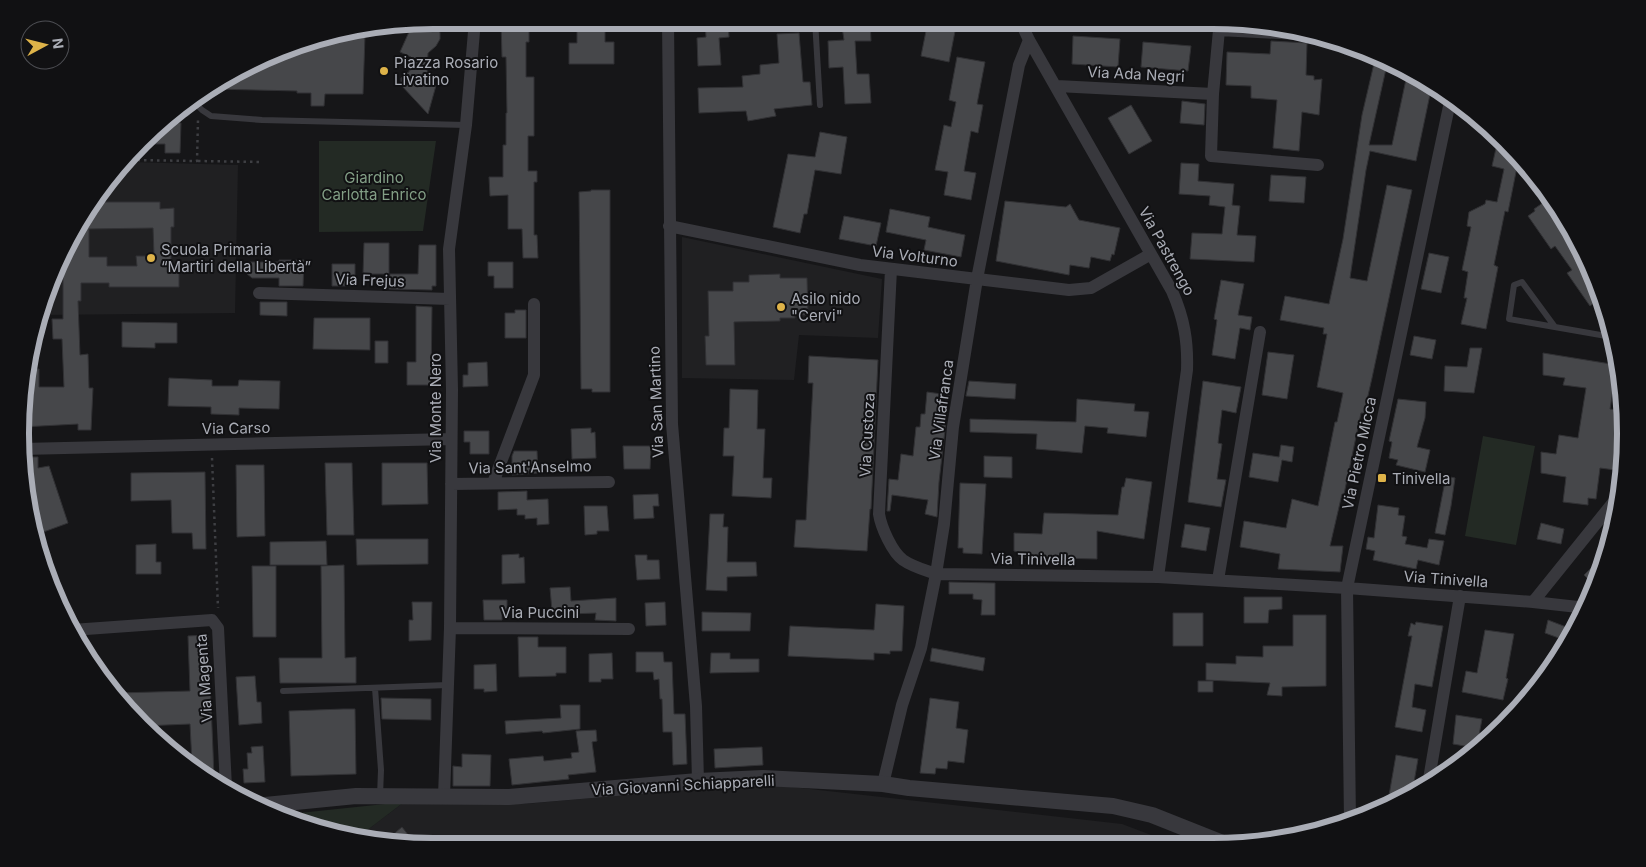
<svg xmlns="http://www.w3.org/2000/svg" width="1646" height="867" font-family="Inter,sans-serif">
	<rect width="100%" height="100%" fill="#161618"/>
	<path fill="#202022" d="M129,162L238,165L235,313L39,315L90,204Z
		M682,237L882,279L878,338L799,335L794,380L682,378Z
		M774,785L1122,824L1175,844L407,846L357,838L404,802L524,804L706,788Z"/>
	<path fill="#232a24" d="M319,141H436L423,231L319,232Z
		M1483,436L1535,446L1516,545L1465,536Z
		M404,802L357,838L327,833L280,815Z"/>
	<path fill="#46474a" stroke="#313134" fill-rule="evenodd" d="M436,20L440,33V39L436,46L428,53L427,71L434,75L437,82L428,114L401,85V78L405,74L409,72L411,57L400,52L413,23Z
		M501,20H526V27H529V42H526V77H534V136H528V171H537V182H534V235H537L538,258H523L522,229H508V195L490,196L489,177H503V145H506V113H507L506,57H502Z
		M577,20H605V42H614V64H569V43H577Z
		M705,20H728L729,37L719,38L721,65L698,66L697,38L706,37Z
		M841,20H870L871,41H855L857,74H869L871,103L845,104L843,67L829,68L828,41L844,40Z
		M928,21H957L949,62L921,56Z
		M799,33L803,82H810L812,105L774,109L776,116L748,121L746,111L699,113L698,88L743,87L742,76L760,74V65L779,63L777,34Z
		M344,35H365L363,94H325L324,106H311V93H297V91L213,89L300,42Z
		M1073,36L1120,39L1118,67L1072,64Z
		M1271,41L1307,43L1306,75L1314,76V80L1322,79L1319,115L1302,112L1299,151L1273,148L1277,100L1251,98V86L1226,85L1227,52L1270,54Z
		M1143,42L1191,46L1188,71L1141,67Z
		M1376,55L1388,60L1369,145H1392L1408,70L1432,85L1416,161L1370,151L1366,170L1350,278L1367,281L1387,185L1412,190L1372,378L1364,413H1361L1344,494H1342L1330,546H1343L1340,572L1278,569L1280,554L1240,547L1244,521L1286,528L1292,499L1318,506L1335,422H1337L1343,393L1317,387L1327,334H1323L1324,328L1280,320L1285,296L1329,304L1343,239L1362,115Z
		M957,57L985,62L977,104L983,105L978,133L971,131L964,171L976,173L971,200L944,195L948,172L935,170L944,125L951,127L956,102L949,100Z
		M1182,101L1205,104L1204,125L1180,123Z
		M1131,105L1152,141L1129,154L1108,118Z
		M166,122L181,123L180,153H165V144H146Z
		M820,132L847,137L841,174L815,170L807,214H804L800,233L773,227L788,154L815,157Z
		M1497,144L1508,147L1519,157L1508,212L1505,211L1494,265L1498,267L1486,329L1461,324L1467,298H1464L1468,272L1462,270L1471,227L1467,226L1469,212L1485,204L1486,200L1497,202L1504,169L1492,166Z
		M1181,163L1199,164L1198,181L1234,184L1232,205L1240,206L1237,235L1256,236L1254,262L1190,259L1192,233L1222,234L1225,207L1209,205L1210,196L1179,194Z
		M1271,175L1306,177L1304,203L1269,201Z
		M591,190H610V392H592V389H581L579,192L591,191Z
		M1550,198L1571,227L1602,297L1590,306L1567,273L1572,270L1555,246L1551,249L1528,216L1535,211L1534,209Z
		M1005,201L1066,207L1070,204L1079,220L1120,228L1114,255L1112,254L1110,261L1091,257L1089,268L1070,265L1069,275L996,261Z
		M92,202H160V209L174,208V227H171V273H179V287H109V283H81V301H78L80,355L88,354L89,388H93L91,430H78V424L22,427L21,406L27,369H39V387H64L62,339H53L52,319H63V273H58ZM153,228L154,256H136L137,266H107V257H89V229Z
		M890,209L930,217L928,227L965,235L961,257L924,250L926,240L886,232Z
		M844,216L881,223L876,246L839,239Z
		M364,243H389V274H363Z
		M419,245H436V286H432V290L389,289L390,274H418Z
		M1429,253L1449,257L1441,293L1421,289Z
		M279,260H304L303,286H279V278H252L246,273L247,262H279Z
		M488,262H513V288H494V276H488Z
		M332,264H355V286H332Z
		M780,274V278H807L808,315H795V318H780V321L734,322L735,365H706L705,336H709L708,291H733V282H749V275Z
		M1221,280L1244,284L1238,315L1252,317L1250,330L1240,328L1235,359L1212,355L1217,320L1214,319Z
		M260,302H287V316L260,315Z
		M416,306L432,307L431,385H407V362H416Z
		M515,310H526V338H505V313H515Z
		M314,318H370V350L313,349Z
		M122,322L177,323V343H155V348L122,347Z
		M1414,336L1436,340L1432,359L1410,355Z
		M375,341H388V363H375Z
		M1470,348H1482L1474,393L1444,391L1445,366L1467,367Z
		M1268,352L1294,355L1287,399L1262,395Z
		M1543,353L1617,365L1610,409L1624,411L1625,461L1623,471L1600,468L1596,499L1588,498V505L1563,502L1566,477L1541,473V452L1556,454L1559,435L1578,438L1586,388L1563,385L1565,378L1543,375Z
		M809,356L878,360L871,509H870L867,551L794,547L796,520H806L813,383H808Z
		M487,362L488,386L463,387V375H468V363Z
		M169,378L212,380V386H238L239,380L280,381L279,409L239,408V415L211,414V407L168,406Z
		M969,381L1016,384L1015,399L966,396Z
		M1203,381L1241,387L1236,413L1222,410L1218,443L1222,444L1217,479L1226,480L1221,507L1188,502Z
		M730,389L758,390L757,429H765L763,478H772L771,498L732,496L734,456H723L724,428H729Z
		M927,392L949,395L939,482L937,517L925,514L928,500L892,495L890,511H887L889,479L898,480L901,454L913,456L916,427H920L921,414H925Z
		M1077,399L1135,404L1134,411L1149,412L1146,437L1107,433L1108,428L1085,426L1082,453L1036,449L1037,434L970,432V419L1076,422Z
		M1398,399L1426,402L1425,418L1417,447L1430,450L1425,472L1396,465L1398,460L1389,458L1392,442L1389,441Z
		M591,428V433L595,432L596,458L572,459L571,429Z
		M464,431H489V454H470V442H464Z
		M1281,445L1294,447L1292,462L1282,460L1278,482L1249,477L1253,453L1279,457Z
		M623,446H651L650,469H624Z
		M514,451H537L538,473L512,475V456Z
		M984,456L1012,457V478L984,477Z
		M23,457H38V468L49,466L68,523L38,534L24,487Z
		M325,463H352L354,535H327Z
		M382,463H427L428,504L382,505Z
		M236,465H264L265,536L237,537Z
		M205,472L206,549H193L192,533H172L171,500L131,501V473Z
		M1446,476L1455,478L1451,506L1445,535L1435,533Z
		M1126,478L1152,482L1144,539L1097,531V559L1019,557V552L1014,551V533L1042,534L1044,513L1118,515L1122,487H1124Z
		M960,483L986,484L982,554L963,553V548H958Z
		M527,491V500L548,499L549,524L537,525V518L525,519V515H517V509L498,510V492Z
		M658,494L659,506H653L654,518L634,519L633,495Z
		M1378,505L1399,508L1398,515L1405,516L1402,536L1407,537L1405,544L1427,548L1429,539L1444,541L1439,565L1418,560L1416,569L1373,560L1375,551L1366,549L1368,537L1374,538Z
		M584,506H607L609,531H597V534L585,535Z
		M710,514H724L723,527H728L727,562H756L757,576L727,577V591L706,590Z
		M1541,523L1564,529L1561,544L1537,539Z
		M1185,524L1210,528L1206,551L1181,547Z
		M356,539H428V564L357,565Z
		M326,541L327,565H270V542Z
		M156,544V562H161V574H136V545Z
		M1607,552L1595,586L1584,575Z
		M519,554V558L524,557L525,583L502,584V555Z
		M635,555H647V560H659L660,579L637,580Z
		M344,565L345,658L356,657V683H280L279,658H322L321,566Z
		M252,566H276V637H253Z
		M949,582L995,583V615H981L982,600L973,599V594H949Z
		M570,587L571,601L616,598V621L595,620L596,613L570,614V609L552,611L550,588Z
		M1244,597H1282V609L1269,610L1268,623H1244Z
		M483,600H507V611H502V620H484Z
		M412,602H432L431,640L409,641V620H413Z
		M665,602L666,625L646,626L645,603Z
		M876,604L904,606L902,651H890V654L874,653V660L788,656L790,626L874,630Z
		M702,612L751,613L750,631H702Z
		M1173,613H1203V646H1173Z
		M1293,615H1326V686L1282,687V696L1267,695L1270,683L1206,680V663L1236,664V656L1263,657V646H1293Z
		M1548,620L1574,630L1567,641L1545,633Z
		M1416,622L1443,626L1432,687L1415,684L1412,707L1426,710L1422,732L1395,727L1412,636H1408L1411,623L1415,625Z
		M1485,630L1514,634L1506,678L1508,679L1503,700L1462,692L1466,671L1477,673Z
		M208,635L213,751L214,778L192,763L190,724L142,726L118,693L190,691L188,636Z
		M518,637H538V647H566V673H556V676L519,677Z
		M932,648L985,658L983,671L930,661Z
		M636,652H663L664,662H672L674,714H685L687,764L673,765L672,732H663L662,699H660L659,679L654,680L653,672H636Z
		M612,653L613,679H601V682H589V654Z
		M711,653H730V659H759V672L710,673Z
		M496,664L497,691L484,692V689H474V665Z
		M255,676L257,702H261L262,723L239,725L236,677Z
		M1198,681H1213V692H1198Z
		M381,698L431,699V720L382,719Z
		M930,698L959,702L956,728L968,730L964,763L948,761L947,769L936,768L935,774L920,773Z
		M560,705H580V729L543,733L542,731L506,734L505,721L561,718Z
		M343,709H355L356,774L291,776L289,711Z
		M1456,715L1482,719L1477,746L1476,748L1453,744Z
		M596,730L597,741L592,742L596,772L568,775L569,779L512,785L509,759L543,756L544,761L572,758L571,753L579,752L576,731Z
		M263,746L265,782L244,783L243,769H248L247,753H252L251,747Z
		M762,747L763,765L715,768L714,749Z
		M462,754L491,755L490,786H453V766L462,767Z
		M1396,755L1418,759L1412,794L1387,807Z
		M402,827L417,846L384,842Z"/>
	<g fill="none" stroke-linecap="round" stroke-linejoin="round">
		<path stroke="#3e3f43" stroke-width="2.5" stroke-dasharray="2.5 4" stroke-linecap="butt" d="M131,160L197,161L198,120
			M198,161L261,162
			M212,458L218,608"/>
		<path stroke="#38383d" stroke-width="6" d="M815,20L820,105
			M196,98L198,106L202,110L211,116L262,120L466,125
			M1555,327L1522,282L1514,285L1509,319L1612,337
			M375,688L381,770L380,796
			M283,691L448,685"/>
		<path stroke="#38383d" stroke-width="12" d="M668,20L672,424L696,706L698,781
			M1021,21L1022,25L1029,40L1172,291C1184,318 1188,341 1187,370L1158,577
			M1057,86L1213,94L1211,156L1318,165
			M1213,94L1219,30L1319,35
			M176,111H185
			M669,226L860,265L1069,290L1091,288L1151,254
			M891,269L879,514C881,527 892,552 903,560C913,567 925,570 936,574L1158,577L1347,588L1533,602L1620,494
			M259,293L450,299
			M22,449L451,439
			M493,483L534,375V304
			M451,484L609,482
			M1218,580L1260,332
			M1533,602L1587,608
			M450,628L629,629
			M72,630L212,620L218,628L226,787
			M883,784L902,705L921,648L936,574L944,524L953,427L977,279L1019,65L1029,40
			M1428,785L1460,596
			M444,797L450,628L452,390L449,249L466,125L475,20
			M1350,821L1347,588L1451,97"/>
		<path stroke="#38383d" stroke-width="16" d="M255,806L356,796L509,797L698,781L763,778L883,784L909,788L1113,806L1152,815L1225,844"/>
	</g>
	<g fill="#deb349" stroke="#111113" stroke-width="2">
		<circle cx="384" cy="71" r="5"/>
		<circle cx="151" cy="258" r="5"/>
		<circle cx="781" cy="307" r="5"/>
		<rect x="1377" y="473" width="10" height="10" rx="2.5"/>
	</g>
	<g text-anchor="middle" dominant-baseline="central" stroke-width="4" stroke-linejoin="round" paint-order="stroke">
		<g font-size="15" fill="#aaadb6" stroke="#111113" text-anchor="start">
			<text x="394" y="62">Piazza Rosario<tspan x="394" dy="17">Livatino</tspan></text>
			<text x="161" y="249">Scuola Primaria<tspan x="161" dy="17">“Martiri della Libertà”</tspan></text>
			<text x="791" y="298">Asilo nido<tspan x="791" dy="17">"Cervi"</tspan></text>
			<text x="1392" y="478">Tinivella</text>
		</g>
		<g font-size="15" fill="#aaadb6" stroke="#111113">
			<text transform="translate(1136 74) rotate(3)">Via Ada Negri</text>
			<text transform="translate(1167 251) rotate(61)">Via Pastrengo</text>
			<text transform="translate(915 256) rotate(7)">Via Volturno</text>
			<text transform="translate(370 280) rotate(2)">Via Frejus</text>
			<text transform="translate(656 402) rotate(-92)">Via San Martino</text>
			<text transform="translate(435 408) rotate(-90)">Via Monte Nero</text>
			<text transform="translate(941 410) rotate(-82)">Via Villafranca</text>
			<text transform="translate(236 428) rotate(-1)">Via Carso</text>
			<text transform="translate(867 435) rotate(-87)">Via Custoza</text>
			<text transform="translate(1359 453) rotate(-78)">Via Pietro Micca</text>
			<text transform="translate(530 467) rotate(-1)">Via Sant'Anselmo</text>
			<text transform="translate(1033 559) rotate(1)">Via Tinivella</text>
			<text transform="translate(1446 579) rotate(4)">Via Tinivella</text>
			<text x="540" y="612">Via Puccini</text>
			<text transform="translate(204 678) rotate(-94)">Via Magenta</text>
			<text transform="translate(683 785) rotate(-3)">Via Giovanni Schiapparelli</text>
		</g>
		<g font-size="15" fill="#839f86" stroke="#111113">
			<text x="374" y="177">Giardino<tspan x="374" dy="17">Carlotta Enrico</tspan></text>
		</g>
	</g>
	<path d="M0 0H1646V867H0ZM433 29H1213A404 404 0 0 1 1617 433V434A404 404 0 0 1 1213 838H433A404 404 0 0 1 29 434V433A404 404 0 0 1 433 29Z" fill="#111113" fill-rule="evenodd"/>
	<path fill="none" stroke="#aaadb6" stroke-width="6" d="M433 29H1213A404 404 0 0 1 1617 433V434A404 404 0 0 1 1213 838H433A404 404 0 0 1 29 434V433A404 404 0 0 1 433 29Z"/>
	<g transform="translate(45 45) rotate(83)"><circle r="24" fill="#111113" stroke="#4e4f54"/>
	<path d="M0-4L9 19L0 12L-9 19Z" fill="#deb349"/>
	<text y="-8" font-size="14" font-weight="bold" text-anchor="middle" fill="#aaadb6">N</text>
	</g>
</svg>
